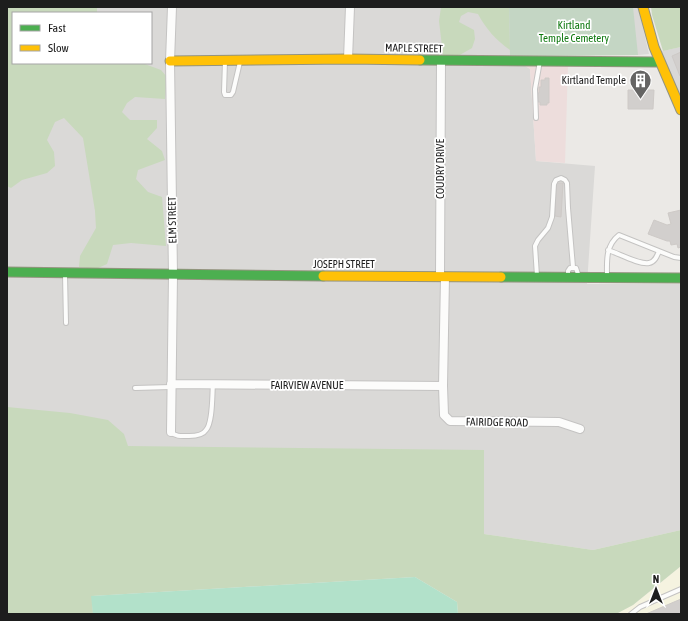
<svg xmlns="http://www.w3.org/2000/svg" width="688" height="621" font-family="'Asap Condensed',sans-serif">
	<rect width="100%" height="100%" fill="#ebe9e6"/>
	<path fill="#dad9d7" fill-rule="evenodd" d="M7,7H638L649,54L638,55L511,56L530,69L536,161L595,166L587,284H681V530L593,550L484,534V451L91,596L93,614H7ZM13,13H151V63H13Z"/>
	<path fill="#eddddc" d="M520,63L568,65L565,163L536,161L530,69Z"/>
	<path fill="#f5f3e0" d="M681,566V614H616L633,605Z"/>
	<path fill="#d9d8d7" d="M681,47V106L657,52Z"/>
	<path fill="#c8d9bc" d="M7,7H97V13H13V63H142L161,70L167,77L165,99L135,97L127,103L122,112L130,120H157V128L147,139L162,151L165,160L138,170L136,179L148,192L162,197L166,246L131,243L113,245L107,264L96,269L79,267L80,256L96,228L95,211L83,138L64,118L55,122L47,140L54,152L55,166L47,173L22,180L11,188L7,186Z
		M441,7H509L510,50C496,40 486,29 478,14L468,12L461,16L459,22L474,30L475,39L472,48L458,56L443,55L439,21Z
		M651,7H681V47L663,51L652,15Z
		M7,407L70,413L108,420L124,434L128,446L484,450V534L593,550L681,530V566L633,605L616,614H458L457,602L415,577L92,596L93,614H7Z"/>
	<path fill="#c4d6c4" d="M509,7H633L638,55L510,56Z"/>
	<path fill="#b2e1ca" d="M415,577L457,602L458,614H93L91,596Z"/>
	<path fill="#d2cfcd" stroke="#cecac7" d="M681,52V76H680L672,56Z
		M545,78H549V103H547V105H540V102H538V93H539V87H541V80H545Z
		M628,90H654L653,109H628Z
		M556,183H563L561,217L555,216Z
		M681,210V247L678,248L677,244L671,245L670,241H667L648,234L654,220L667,225L671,224L668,213Z
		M681,599V614H646Z"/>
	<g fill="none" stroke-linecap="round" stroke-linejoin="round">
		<defs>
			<path id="lane" d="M225,61L224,92L225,95H231L233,92L240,62
				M536,118L535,89L540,61
				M608,250C618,253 639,265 649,263C655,262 657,256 659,251
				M65,274L66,323
				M537,276L535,246L538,240L548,228L552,217L554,184L556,180L561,178L565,180L567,183L568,208L573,267
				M568,277V271L570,268H576L579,277
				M607,277C607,262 605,246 619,235L674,257L681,258
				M135,388L171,387
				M171,432C176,437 182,436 189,436C194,436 203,435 206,430C213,423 212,394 213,384
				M631,614L640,607L681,589"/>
			<path id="street" d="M348,59L350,7
				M440,277L441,60
				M445,277L443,386L444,415L450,421L559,422L580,429
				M171,384L443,386
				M171,432L173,275L170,61L172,7"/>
			<path id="fast" d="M420,60L658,62
				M7,272L323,276
				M501,277L681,278"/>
			<path id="slow" d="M643,7L654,47L681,110
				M170,61L348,59L420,60
				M323,276L501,277"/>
		</defs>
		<use href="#lane" stroke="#c4c3c2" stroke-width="6"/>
		<use href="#street" stroke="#c4c3c2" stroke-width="10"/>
		<use href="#fast" stroke="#94947f" stroke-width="11"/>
		<use href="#slow" stroke="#94947f" stroke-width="11"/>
		<use href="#lane" stroke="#fcfcfb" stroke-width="4"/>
		<use href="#street" stroke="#fcfcfb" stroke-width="8"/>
		<use href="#fast" stroke="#4caf50" stroke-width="9"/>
		<use href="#slow" stroke="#ffc107" stroke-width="9"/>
	</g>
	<defs>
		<symbol id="building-pin" viewBox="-11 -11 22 30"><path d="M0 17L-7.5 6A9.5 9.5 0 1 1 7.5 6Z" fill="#656463" stroke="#fff"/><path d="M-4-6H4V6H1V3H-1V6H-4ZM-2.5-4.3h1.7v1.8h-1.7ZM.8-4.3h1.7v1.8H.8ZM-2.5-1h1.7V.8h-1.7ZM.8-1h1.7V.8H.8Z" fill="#fff"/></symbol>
	</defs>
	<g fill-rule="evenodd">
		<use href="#building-pin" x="628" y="68" width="25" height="34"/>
	</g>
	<g text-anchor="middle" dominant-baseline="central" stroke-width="3.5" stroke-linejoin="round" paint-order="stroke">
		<g font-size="11" fill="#0e780f" stroke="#fff">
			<text x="574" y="25">Kirtland<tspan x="574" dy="13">Temple Cemetery</tspan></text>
		</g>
		<g font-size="11" fill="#1d1d1d" stroke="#fff">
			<text transform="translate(414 48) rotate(1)">MAPLE STREET</text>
			<text transform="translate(440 169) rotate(-90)">COUDRY DRIVE</text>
			<text transform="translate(172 220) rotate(-91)">ELM STREET</text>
			<text x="344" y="264">JOSEPH STREET</text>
			<text x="307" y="385">FAIRVIEW AVENUE</text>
			<text transform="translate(497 422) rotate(1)">FAIRIDGE ROAD</text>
		</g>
		<g font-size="11" fill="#1d1d1d" stroke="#fff" text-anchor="end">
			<text x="626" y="80">Kirtland Temple</text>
		</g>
	</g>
	<rect width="688" height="621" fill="none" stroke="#1d1d1d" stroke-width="16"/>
	<rect x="12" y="12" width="140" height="52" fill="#ffffff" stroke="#a5a5a5"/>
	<rect x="20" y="25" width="20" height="6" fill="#4caf50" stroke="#a5a5a5"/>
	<text x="48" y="32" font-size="12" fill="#1d1d1d">Fast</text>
	<rect x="20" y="45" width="20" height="6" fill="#ffc107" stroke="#a5a5a5"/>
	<text x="48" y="52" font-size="12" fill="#1d1d1d">Slow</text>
	<g transform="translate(656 589)" stroke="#ffffff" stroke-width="3" paint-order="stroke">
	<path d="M0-3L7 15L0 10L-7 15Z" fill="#1d1d1d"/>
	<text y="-6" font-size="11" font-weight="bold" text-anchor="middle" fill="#1d1d1d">N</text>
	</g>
</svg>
